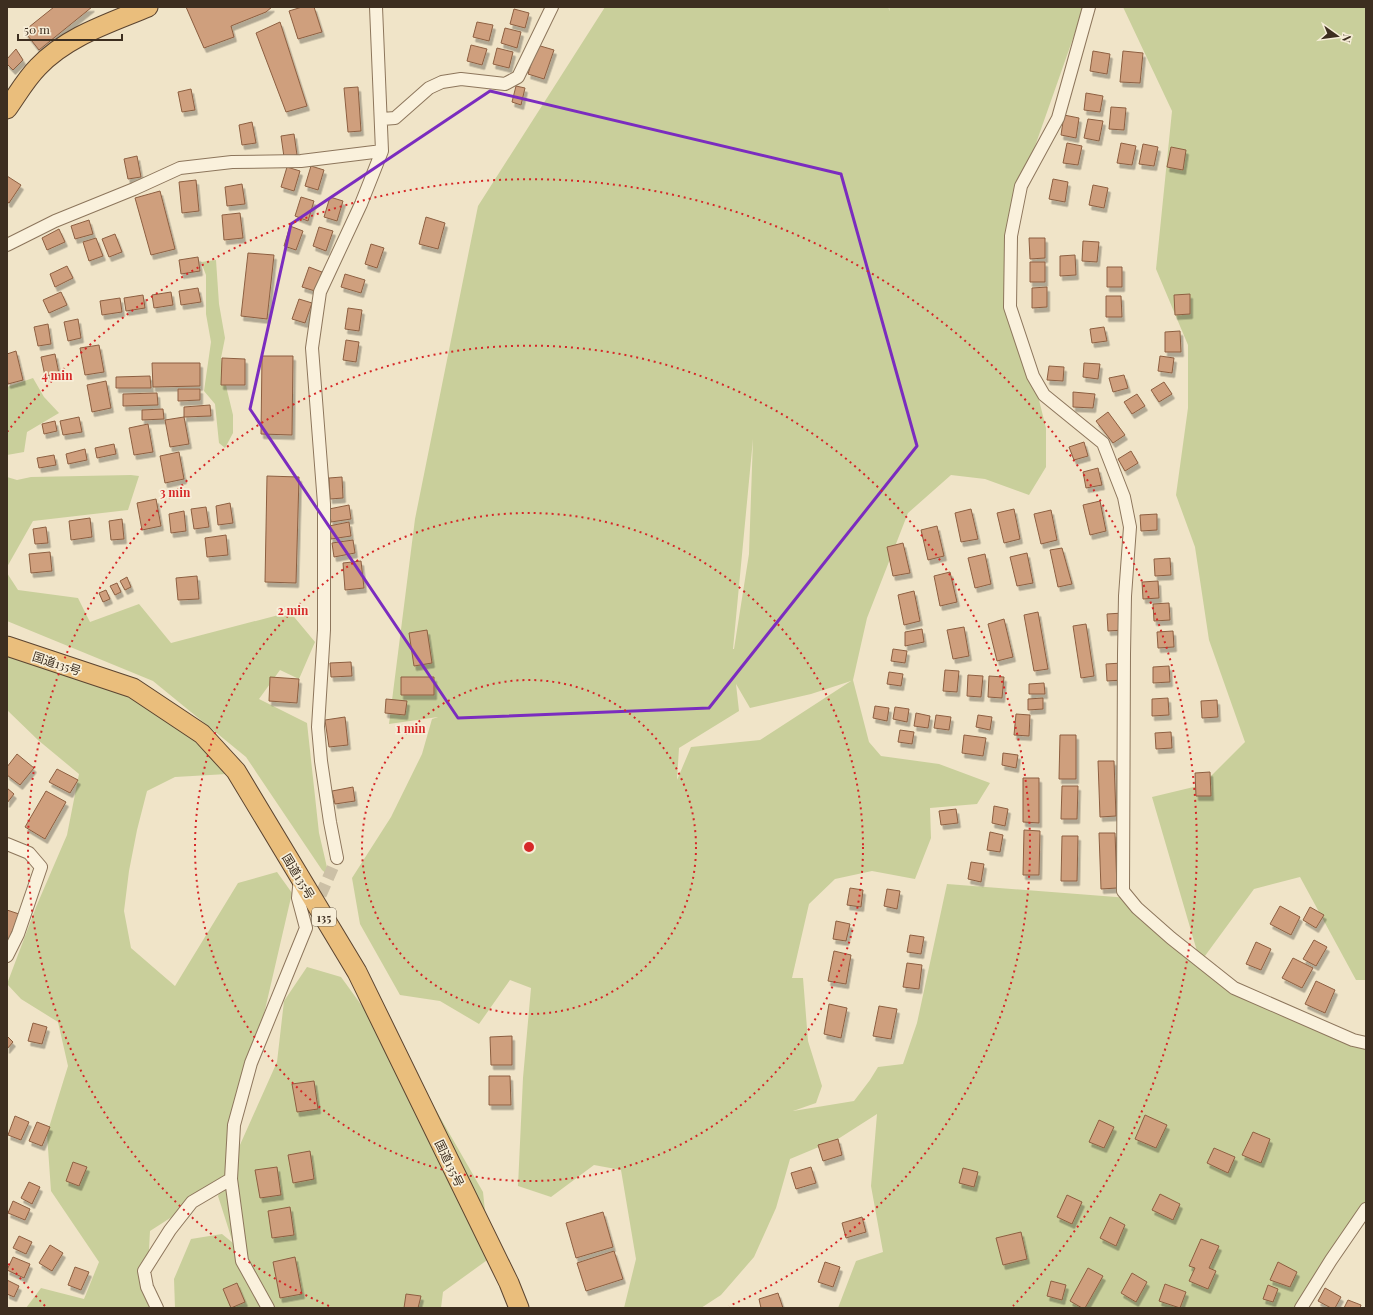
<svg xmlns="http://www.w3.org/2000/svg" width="1373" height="1315" font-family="'Playfair Display','Noto Sans JP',serif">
	<defs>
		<filter id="shadow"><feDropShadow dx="2.5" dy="4.5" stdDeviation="0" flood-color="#0004"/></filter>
	</defs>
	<rect width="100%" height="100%" fill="#f0e4c8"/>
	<path fill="#c9cf9b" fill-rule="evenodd" d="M605,7H888L890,11L889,7H1084L1021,186L1010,279L1020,338L1033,376L1046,428V467L1029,495L985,479L951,475L908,513L867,618L853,680L869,742L881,756L939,764L990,783L977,804L930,808L931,838L915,879L872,871L835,879L809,904L792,978H803L808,1041L822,1086L816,1103L793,1111L854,1101L870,1080L878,1067L903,1064L917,1023L947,884L1129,898L1199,958L1152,797L1202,785L1245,742L1209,640L1195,547L1176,495L1188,408V345L1156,269L1172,111L1123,7H1366V980H1356L1300,877L1254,889L1202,960L1234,988L1366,1050V1202L1295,1308H838L856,1261L883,1252L871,1186L877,1114L838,1139L790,1159L776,1208L754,1257L721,1295L701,1308H624L636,1259L621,1170L594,1165L551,1197L518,1186L523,1078L531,988L510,980L479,1024L440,1001L400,995L360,924L352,878L391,817L422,754L432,719L438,717L389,724L415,519L478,206ZM753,439L749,554L734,649H733ZM851,681L760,740L691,747L677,780L679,748L739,711L736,684L750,708L811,694Z
		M216,260L219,304L225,338L221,358L227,390L233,415V433L225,448L219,443L215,404L204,391L211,342L206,314V275L201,262Z
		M33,378L44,397L59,413L27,432L24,452L7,455V387Z
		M131,475L139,476L128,510L33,521L7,567V477L17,480L31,477Z
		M7,573L18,590L78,598L90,622L139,604L171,643L290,612L315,642L299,679L280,670L259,699L307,723L319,833L329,876L322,870L246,757L153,681L7,621Z
		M7,652L116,682L221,755L227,774L175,777L147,791L137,830L129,871L124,911L131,948L175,986L238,883L277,872L292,893L227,1174L277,1062L284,1001L307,967L341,977L429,1098L483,1192L490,1258L443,1292L441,1308H175L174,1279L191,1239L222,1234L233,1243L218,1196L223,1184L150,1231L147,1287L157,1308H26L41,1288L84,1299L99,1262L51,1191L47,1134L68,1066L58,1022L21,999L7,984L36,907L67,835L79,774L38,740L7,710Z"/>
	<path fill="#cf9f7d" stroke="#8d5f41" filter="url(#shadow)" d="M54,7H92L39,50L24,31Z
		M186,7H272L266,12L231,26L234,37L204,48Z
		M302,7H314L322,32L298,39L289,11Z
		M514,9L529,13L525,28L510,24Z
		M280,22L307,106L286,112L256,33Z
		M477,22L493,25L489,41L473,37Z
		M505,28L521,32L517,48L501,43Z
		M471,45L487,49L482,65L467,61Z
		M537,45L554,50L544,79L528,74Z
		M497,48L513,52L509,68L493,64Z
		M16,49L23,60L13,70L7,64V59Z
		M1093,51L1110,54L1107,74L1090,71Z
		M1123,51L1143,53L1140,83L1120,82Z
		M516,86L525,88L521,105L512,102Z
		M358,87L361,131L348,132L344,88Z
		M191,89L195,110L182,112L178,92Z
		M1086,93L1103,96L1100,112L1084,110Z
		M1111,107L1126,108L1124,130L1109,129Z
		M1064,115L1079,118L1076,138L1061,135Z
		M1088,119L1103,121L1099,141L1084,138Z
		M252,122L256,143L242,145L239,125Z
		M294,134L297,155L284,157L281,136Z
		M1067,143L1082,146L1078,165L1063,163Z
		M1121,143L1136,146L1132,165L1117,163Z
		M1143,144L1158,147L1154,166L1139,164Z
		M1171,147L1186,150L1183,170L1167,167Z
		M137,156L141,177L128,179L124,159Z
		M311,166L324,170L318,190L305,186Z
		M287,167L300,171L294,191L281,187Z
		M7,176L21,185L9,203L7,202Z
		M1053,179L1068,182L1065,202L1049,199Z
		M196,180L199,211L182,213L179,182Z
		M242,184L245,204L227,206L225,187Z
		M1093,185L1108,188L1104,208L1089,205Z
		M160,191L175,249L151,255L135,198Z
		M301,197L314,201L308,221L295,216Z
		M330,197L343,201L337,221L324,217Z
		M240,213L243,238L224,240L222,215Z
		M426,217L445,223L438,249L419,244Z
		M89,220L93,234L75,239L71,226Z
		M290,226L303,231L296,250L284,246Z
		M319,227L333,231L326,251L313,246Z
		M59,229L65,242L47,250L42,238Z
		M115,234L122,252L109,257L102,239Z
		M96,238L103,256L89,261L83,242Z
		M1029,238H1045V258L1030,259Z
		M1083,241L1099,242L1097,262L1082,261Z
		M371,244L384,248L377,268L365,264Z
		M248,253L274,255L267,319L241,316Z
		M1075,255L1076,275L1060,276V256Z
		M198,257L200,271L181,274L179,260Z
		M1030,262H1045V282H1030Z
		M67,266L73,278L55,287L50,274Z
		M309,267L322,272L315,291L302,287Z
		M1107,267H1122V287H1107Z
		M345,274L365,280L361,293L341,287Z
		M1047,287V307L1032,308V288Z
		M198,288L201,302L181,305L179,291Z
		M61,292L67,305L49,313L43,300Z
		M171,292L173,305L154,308L152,295Z
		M1190,294V314L1175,315L1174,295Z
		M143,295L145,308L126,311L124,298Z
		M1106,296H1121L1122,317H1106Z
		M120,298L122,312L102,315L100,301Z
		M299,299L312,303L305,323L292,319Z
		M348,308L362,310L359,331L345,329Z
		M78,319L81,338L68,341L64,322Z
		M48,324L51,344L38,346L34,327Z
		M1104,327L1107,341L1092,343L1090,329Z
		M1180,331L1181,352H1165V332Z
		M346,340L359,342L356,362L343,360Z
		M99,345L104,372L85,375L80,348Z
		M16,351L23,380L8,384L7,378V354Z
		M55,354L59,374L45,376L41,357Z
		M262,356H293L292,435L261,434Z
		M1160,356L1174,358L1172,373L1158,371Z
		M222,358L245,359V385H221Z
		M152,363H200V386L153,387Z
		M1084,363L1100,364L1098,379L1083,377Z
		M1049,366L1064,367L1063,381L1047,380Z
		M1124,375L1128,388L1113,392L1109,378Z
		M150,376L151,388H116V377Z
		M106,381L111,408L92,412L87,385Z
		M1164,382L1172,394L1159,402L1151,390Z
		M178,389H200V400L178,401Z
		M1073,392L1095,394L1093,408L1073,407Z
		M157,393L158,405L123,406V394Z
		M1137,394L1145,406L1132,414L1124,402Z
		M210,405L211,416L184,417V407Z
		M163,409L164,419L142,420V410Z
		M1108,412L1125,435L1113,443L1096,421Z
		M79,417L82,432L63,435L60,421Z
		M184,417L189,444L170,447L165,420Z
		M55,421L57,431L44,434L42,424Z
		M148,424L153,452L134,455L129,428Z
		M1084,442L1088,456L1074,460L1069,447Z
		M114,444L116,454L97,458L95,448Z
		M85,449L87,460L68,464L66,454Z
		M1131,451L1138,463L1125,471L1118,459Z
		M179,452L184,479L165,483L160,456Z
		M54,455L56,465L39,468L37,458Z
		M1098,468L1102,485L1086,488L1083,472Z
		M267,476L299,477L296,583L265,582Z
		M342,477L343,498L330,499L329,478Z
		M156,499L161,526L142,530L137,503Z
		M1100,501L1106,531L1090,535L1083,505Z
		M230,503L233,523L218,525L216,506Z
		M349,505L351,519L331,522L329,509Z
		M206,507L209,527L194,529L191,509Z
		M971,509L978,539L961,542L955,513Z
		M1014,509L1020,539L1004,543L997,513Z
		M1051,510L1057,540L1041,544L1034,514Z
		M184,511L186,531L171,533L169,514Z
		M1157,514V530L1141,531L1140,515Z
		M90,518L92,537L71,540L69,521Z
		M122,519L124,539L111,540L109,521Z
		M349,522L351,536L331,539L329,526Z
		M937,526L944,556L928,560L921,530Z
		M46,527L48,543L35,544L33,529Z
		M226,535L228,555L207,557L205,538Z
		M353,540L355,553L334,557L332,543Z
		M903,543L910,573L893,576L887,547Z
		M1062,548L1072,584L1058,587L1050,550Z
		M50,552L52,571L31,573L29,554Z
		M1027,553L1033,583L1017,586L1010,557Z
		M985,554L991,584L975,588L968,558Z
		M1170,558L1171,575L1155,576L1154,559Z
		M361,561L364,588L345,590L343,563Z
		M950,572L957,602L940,606L934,576Z
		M197,576L199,599L178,600L176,578Z
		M127,577L131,587L125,590L120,581Z
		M1158,581L1159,598L1143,599L1142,582Z
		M117,583L121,592L115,595L110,586Z
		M106,590L110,599L103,602L99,593Z
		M914,591L920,621L904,625L898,595Z
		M1169,603L1170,620L1154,621L1153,604Z
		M1038,612L1048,669L1034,671L1024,615Z
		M1123,613L1124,630L1108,631L1107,614Z
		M1004,619L1013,657L997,661L988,624Z
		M1086,624L1094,676L1081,678L1073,626Z
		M964,627L969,656L953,659L947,630Z
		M922,629L924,642L905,646V632Z
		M427,630L432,663L414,666L409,633Z
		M1173,631L1174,647L1158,648L1157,632Z
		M893,649L907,651L905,663L891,661Z
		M351,662L352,676L331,677L330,663Z
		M1122,663L1123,680L1107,681L1106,664Z
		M1169,666L1170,682L1153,683V667Z
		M945,670L959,671L957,692L943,691Z
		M889,672L903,674L901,686L887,684Z
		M968,675L983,676L981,697L967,696Z
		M989,676L1004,677L1002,698L988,697Z
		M270,677L299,679L297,703L269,701Z
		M401,677H434V695H401Z
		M1044,683L1045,694H1029V684Z
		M1043,698V709L1028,710V699Z
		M1168,698L1169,715L1152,716V699Z
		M386,699L407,701L405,715L385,713Z
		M1217,700L1218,717L1202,718L1201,701Z
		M875,706L889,708L887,721L873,718Z
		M895,707L909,709L907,722L893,719Z
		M916,713L930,716L928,728L914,726Z
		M1016,714L1030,715L1029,736L1014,735Z
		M936,715L951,717L949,730L934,728Z
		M978,715L992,717L990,730L976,727Z
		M345,717L348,745L329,747L325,720Z
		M900,730L914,732L912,744L898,742Z
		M1171,732L1172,748L1156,749L1155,733Z
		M964,735L986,738L983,756L962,753Z
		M1060,735H1076V779H1059Z
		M1003,753L1018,755L1016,768L1002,765Z
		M17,754L34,768L20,785L7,775V767Z
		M1098,761H1114L1116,816L1100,817Z
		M57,769L78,780L70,793L49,782Z
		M1210,772L1211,796H1196L1195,773Z
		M1023,778H1039V823L1023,822Z
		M1062,786H1078L1077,819H1061Z
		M353,787L355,801L335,804L332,791Z
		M7,788L14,794L7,803Z
		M46,791L66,802L45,839L25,827Z
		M994,806L1008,809L1005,826L992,823Z
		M956,809L958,823L941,825L939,811Z
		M1024,830L1040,831L1039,875H1023Z
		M990,832L1003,835L1000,852L987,850Z
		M1099,833H1115L1117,888L1101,889Z
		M1062,836H1078L1077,881H1061Z
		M971,862L984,864L981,882L968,879Z
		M850,888L863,890L861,907L847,905Z
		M887,889L900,891L897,909L884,906Z
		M1280,906L1300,917L1291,935L1270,924Z
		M1310,907L1324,915L1316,928L1303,920Z
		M7,910L19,914L8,942L7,941Z
		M836,921L850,924L846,941L833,939Z
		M910,935L924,937L921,954L907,952Z
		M1314,940L1327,947L1316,966L1303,959Z
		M1256,942L1271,949L1261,970L1246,964Z
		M834,951L851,955L846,984L828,981Z
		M1293,958L1313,968L1302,988L1282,978Z
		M907,963L922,965L919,989L903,987Z
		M1316,981L1335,990L1325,1013L1305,1004Z
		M829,1004L847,1008L841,1038L824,1034Z
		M879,1006L897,1009L891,1039L873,1036Z
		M33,1023L47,1027L42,1044L28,1041Z
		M7,1036L13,1042L7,1049Z
		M512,1036V1065H491L490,1037Z
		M489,1076H510L511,1105H489Z
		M314,1081L318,1109L297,1112L292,1084Z
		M1145,1115L1167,1125L1156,1148L1135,1139Z
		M15,1116L29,1122L21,1140L8,1135Z
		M1099,1120L1114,1127L1104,1148L1089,1142Z
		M37,1122L50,1127L42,1146L29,1141Z
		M1253,1132L1270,1139L1261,1163L1242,1155Z
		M838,1139L842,1155L823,1161L818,1145Z
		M1214,1148L1235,1157L1228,1173L1207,1163Z
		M310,1151L314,1179L293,1183L288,1155Z
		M73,1162L87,1167L79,1186L66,1181Z
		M277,1167L281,1195L260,1198L255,1170Z
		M811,1167L816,1183L796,1189L791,1173Z
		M963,1168L978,1172L974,1187L959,1183Z
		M29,1182L40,1187L32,1204L21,1198Z
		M1160,1194L1180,1204L1173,1220L1152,1210Z
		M1067,1195L1082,1202L1072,1224L1057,1217Z
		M13,1201L30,1209L25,1220L8,1213Z
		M290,1207L294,1235L272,1238L268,1211Z
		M603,1212L613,1247L576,1258L566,1223Z
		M862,1217L866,1232L846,1238L842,1223Z
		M1110,1217L1125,1225L1116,1246L1100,1238Z
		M1021,1232L1027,1259L1003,1265L996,1238Z
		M19,1236L32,1242L26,1254L13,1248Z
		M1201,1239L1219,1246L1209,1268L1216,1271L1208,1289L1189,1281L1195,1268L1189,1266Z
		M50,1245L63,1253L52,1271L39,1263Z
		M614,1251L623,1279L586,1291L577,1263Z
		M13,1257L30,1264L24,1278L7,1270Z
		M295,1257L302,1294L280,1298L273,1262Z
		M825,1262L840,1267L833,1287L818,1282Z
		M1278,1262L1297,1272L1290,1287L1270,1280Z
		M75,1267L89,1272L81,1290L68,1285Z
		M1088,1268L1103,1276L1085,1308H1082L1070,1301Z
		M1132,1273L1147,1282L1136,1302L1121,1293Z
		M7,1280L19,1286L14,1297L7,1294Z
		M1051,1281L1066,1285L1062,1300L1047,1296Z
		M237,1283L245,1302L231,1308L223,1289Z
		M1165,1284L1186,1292L1180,1308L1159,1301Z
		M1268,1285L1278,1289L1273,1302L1263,1299Z
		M1325,1288L1341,1297L1335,1308H1331L1318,1301Z
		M778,1293L783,1308H761L759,1299Z
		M406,1294L421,1296L418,1308H404Z
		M1348,1300L1361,1305L1360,1308H1344Z"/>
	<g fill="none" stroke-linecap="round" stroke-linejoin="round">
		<path stroke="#ccc0a6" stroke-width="12" stroke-dasharray="12 6" stroke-linecap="butt" d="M306,928L337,858"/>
		<defs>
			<path id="minor" d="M1089,7L1058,118L1021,186L1011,236L1010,307L1033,376L1044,395L1103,443L1124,497L1130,527L1125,596L1124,654L1123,891L1137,908L1171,938L1234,988L1353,1040L1366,1043
				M382,119L395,118L429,88L442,82L461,79L505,84L518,77L552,7
				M7,245L55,221L134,189L180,168L232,162L301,161L382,151
				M7,844L29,853L41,867L18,934L7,956
				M337,858L330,822L321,761L318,727L324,630V504L312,348L320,292L361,204L382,151L376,7
				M157,1308L147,1287L144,1271L170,1230L192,1202L231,1179
				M268,1308L242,1261L231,1179L234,1125L251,1063L306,928L298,898L300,877
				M1301,1308L1331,1260L1366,1209"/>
			<path id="trunk" d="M7,109C17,95 26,79 38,67C67,36 110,23 148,7
				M7,646L133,688L202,734L236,771L357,972L509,1283L519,1308"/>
		</defs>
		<use href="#minor" stroke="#8d765c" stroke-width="14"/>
		<use href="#trunk" stroke="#5b4430" stroke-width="21"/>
		<use href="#minor" stroke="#faf1dc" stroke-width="12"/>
		<use href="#trunk" stroke="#eabe7c" stroke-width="19"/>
	</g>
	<path fill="none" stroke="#7b2cbf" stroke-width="3" stroke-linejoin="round" d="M490,91L841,174L917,446L709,708L458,718L250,409L291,224Z"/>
	<g fill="none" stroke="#d62828" stroke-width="2" stroke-dasharray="2 4">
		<circle cx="529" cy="847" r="167"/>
		<circle cx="529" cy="847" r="334"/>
		<path d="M329 1306A501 501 0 1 1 729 1306"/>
		<path d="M45 1306A667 667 0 0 1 7 1262M7 432A667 667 0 1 1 1013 1306"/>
	</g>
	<g text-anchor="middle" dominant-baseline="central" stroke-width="3.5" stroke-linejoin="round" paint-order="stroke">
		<rect fill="#f7eed8" stroke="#756857" stroke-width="1" x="312" y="908" width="24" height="18" rx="3"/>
		<g font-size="11" font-weight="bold" fill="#3d2e20">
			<text x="324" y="917">135</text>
		</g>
		<g font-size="12" fill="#3d2e20" stroke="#f7eed8">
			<text transform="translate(57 663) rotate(18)">国道135号</text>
			<text transform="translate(299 876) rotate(59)">国道135号</text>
			<text transform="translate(450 1163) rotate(64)">国道135号</text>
		</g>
	</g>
	<circle cx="529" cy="847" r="6" fill="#d62828" stroke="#f7eed8" stroke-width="2"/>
	<g font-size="12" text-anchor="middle" font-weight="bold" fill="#d62828" stroke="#f7eed8" stroke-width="3.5" stroke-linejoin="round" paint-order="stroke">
		<text x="57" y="380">4 min</text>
		<text x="175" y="497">3 min</text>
		<text x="293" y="615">2 min</text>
		<text x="411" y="733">1 min</text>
	</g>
	<rect width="1373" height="1315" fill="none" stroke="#3d2e20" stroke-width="16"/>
	<g transform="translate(1337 36) rotate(104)" stroke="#f7eed8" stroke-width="3" paint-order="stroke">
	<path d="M0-3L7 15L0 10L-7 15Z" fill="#3d2e20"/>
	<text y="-6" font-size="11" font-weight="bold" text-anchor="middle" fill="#3d2e20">N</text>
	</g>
	<path d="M18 34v6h104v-6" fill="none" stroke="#3d2e20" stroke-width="2"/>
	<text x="24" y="34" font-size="12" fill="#3d2e20" stroke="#f7eed8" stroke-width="3" paint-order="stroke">50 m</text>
</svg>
